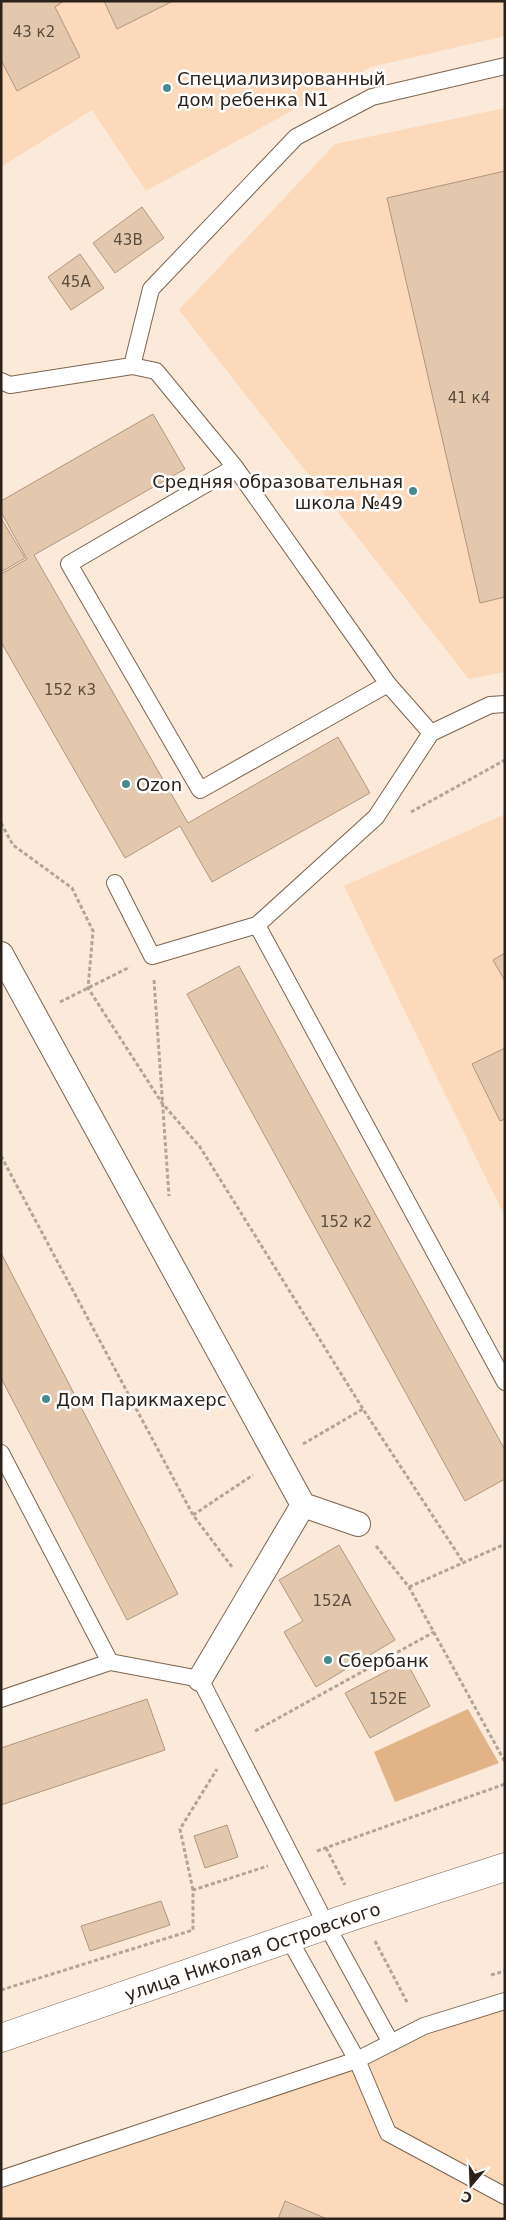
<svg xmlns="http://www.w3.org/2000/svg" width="506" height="2220" font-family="'DejaVu Sans',sans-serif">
	<rect width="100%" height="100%" fill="#fbeada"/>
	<path fill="#fbd9ba" d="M1,1H505V36L371,67L146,191L92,110L1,167Z
		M505,108V672L469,679L179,310L335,144Z
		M505,814V1217L344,886Z
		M505,2007V2219H1V2171L378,2053Z"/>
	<path fill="#e2b387" d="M468,1709L499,1763L395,1802L374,1752Z"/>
	<path fill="#e3c8ae" stroke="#b0967d" d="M1,1H64L55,7L80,57L17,91L1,60Z
		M104,1H173L117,29Z
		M505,171V597L480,603L387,198Z
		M142,207L164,238L115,273L93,243Z
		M80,254L104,288L71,310L48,277Z
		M153,414L185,469L34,555L188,823L338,737L370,793L212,882L180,826L125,858L1,642V574L27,559L1,512V501Z
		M1,518L25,558L1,572Z
		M505,953V981L493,960Z
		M239,966L505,1450V1479L465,1501L187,994Z
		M505,1048V1119L500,1121L472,1064Z
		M1,1253L178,1594L127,1620L1,1378Z
		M339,1545L395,1640L316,1687L284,1632L303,1621L279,1580Z
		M406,1661L430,1706L370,1738L345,1693Z
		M147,1699L165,1750L1,1805V1748Z
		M227,1825L238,1857L205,1868L194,1836Z
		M161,1901L170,1925L90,1951L81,1926Z
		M285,2201L327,2219H278Z"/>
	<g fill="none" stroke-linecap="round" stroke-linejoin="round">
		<defs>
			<path id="service" d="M132,366L151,289L296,137L372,97L505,66
				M1,381L10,385L132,366L156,371L235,467L69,564L200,790L388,684
				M235,467L388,684L431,733L490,705L505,704
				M431,733L376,817L257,925L505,1382
				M115,883L152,956L257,925
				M1,1453L110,1662
				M1,1699L110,1662L200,1679L327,1926L391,2043
				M289,1939L357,2060L388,2133L505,2196
				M1,2179L357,2060L424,2026L505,2001"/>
			<path id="pedestrian" d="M1,954L303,1505L200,1679
				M303,1505L358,1524"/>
			<g id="primary">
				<path id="s1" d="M1,2038L356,1915L505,1867"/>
			</g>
		</defs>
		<use href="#service" stroke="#7c644d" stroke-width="18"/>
		<use href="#pedestrian" stroke="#7c644d" stroke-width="26"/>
		<use href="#primary" stroke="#7c644d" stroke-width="29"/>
		<path stroke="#b3a496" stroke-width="3" stroke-dasharray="4 2.5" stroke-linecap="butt" d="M411,812L505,760
			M1,823L13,845L72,888L93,931L88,988L162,1103L200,1147L363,1409L463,1562
			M154,980L169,1196
			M60,1002L130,967
			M1,1156L193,1515L232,1567
			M303,1444L363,1409
			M193,1515L253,1475
			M376,1546L409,1587L505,1762
			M409,1587L505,1544
			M255,1731L434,1632
			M326,1848L345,1885
			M317,1851L505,1784
			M193,1890L180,1829L217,1769
			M375,1941L408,2004
			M491,1975L505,1971
			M1,1990L193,1930V1890L268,1866"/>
		<use href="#service" stroke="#fff" stroke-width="16"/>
		<use href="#pedestrian" stroke="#fff" stroke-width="24"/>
		<use href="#primary" stroke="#fff" stroke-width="28"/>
	</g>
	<g fill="#448c8e" stroke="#fff" stroke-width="2">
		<circle cx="167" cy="88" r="5"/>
		<circle cx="413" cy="491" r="5"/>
		<circle cx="126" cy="784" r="5"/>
		<circle cx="46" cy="1399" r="5"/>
		<circle cx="328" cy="1660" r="5"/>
	</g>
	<g text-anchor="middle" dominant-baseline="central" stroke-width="5" stroke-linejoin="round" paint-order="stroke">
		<g font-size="15" fill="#5a4c3e">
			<text x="34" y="32">43 к2</text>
			<text x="128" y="240">43В</text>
			<text x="76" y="282">45А</text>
			<text x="469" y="398">41 к4</text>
			<text x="70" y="690">152 к3</text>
			<text x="346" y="1222">152 к2</text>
			<text x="332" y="1601">152А</text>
			<text x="388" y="1699">152Е</text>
		</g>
		<g font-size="18" fill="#2d2219" stroke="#fff" text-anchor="start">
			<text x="177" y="78">Специализированный<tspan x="177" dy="21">дом ребенка N1</tspan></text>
			<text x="403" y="481" text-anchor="end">Средняя образовательная<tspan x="403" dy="21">школа №49</tspan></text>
			<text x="136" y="784">Ozon</text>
			<text x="56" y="1399">Дом Парикмахерс</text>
			<text x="338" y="1660">Сбербанк</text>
		</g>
		<g font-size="18" fill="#2d2219" stroke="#fff">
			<text stroke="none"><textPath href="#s1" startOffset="266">улица Николая Островского</textPath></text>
		</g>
	</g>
	<rect width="506" height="2220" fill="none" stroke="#2d2219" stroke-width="5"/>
	<g transform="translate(471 2185) rotate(199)" stroke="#ffffff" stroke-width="4" paint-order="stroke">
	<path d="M0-4L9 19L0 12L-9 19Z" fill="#2d2219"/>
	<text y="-8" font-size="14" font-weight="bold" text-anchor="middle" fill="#2d2219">С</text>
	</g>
</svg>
